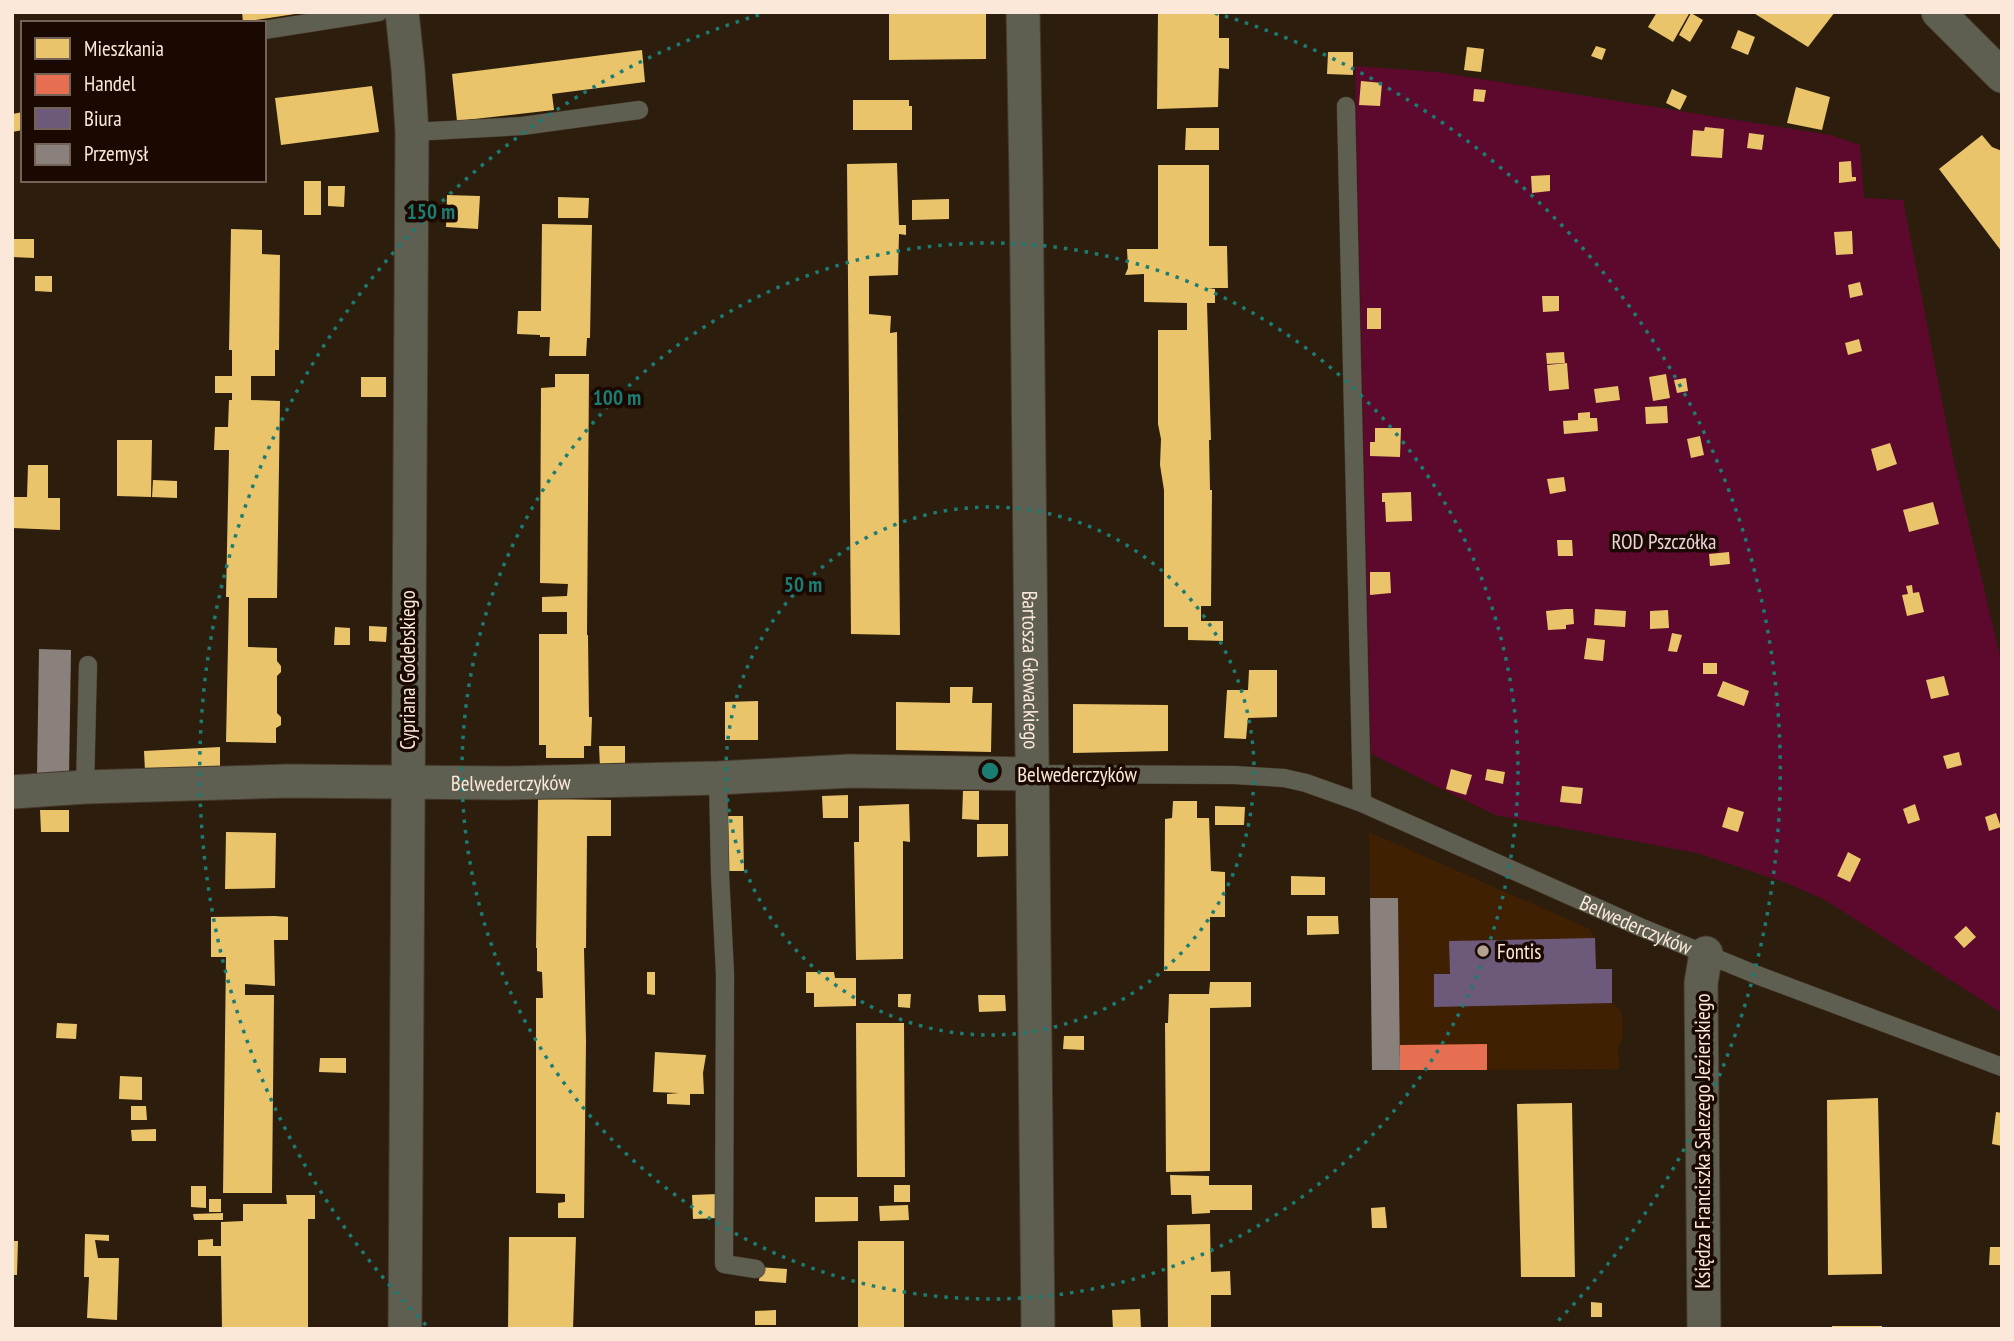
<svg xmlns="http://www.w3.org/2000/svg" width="2014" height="1341" font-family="'PT Sans Narrow',sans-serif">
	<rect width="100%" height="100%" fill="#2d1d0d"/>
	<path fill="#3f2002" d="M1369,832L1590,929L1595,938L1596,969H1612V1003L1622,1011L1623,1038L1618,1048L1619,1069L1372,1070Z"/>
	<path fill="#5d092d" d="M1355,66L1437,72L1830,135L1860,145L1864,198L1903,200L1952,453L2002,665V1013L1825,900L1784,882L1697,853L1495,815L1371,754Z"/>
	<path fill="#e9c46a" d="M242,12H295V14L243,22Z
		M986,12V59L889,60V13Z
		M1158,12H1219V38H1229V69L1219,68L1218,107L1157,109Z
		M1657,12H1690L1673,42L1648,27Z
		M1752,12H1835L1808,47Z
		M1691,13L1703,20L1690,42L1679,35Z
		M1738,30L1755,37L1748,55L1731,48Z
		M1596,46L1606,49L1602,60L1591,56Z
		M1467,47L1484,49L1481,72L1464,70Z
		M642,50L645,82L552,94L554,110L457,121L452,74Z
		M1328,52H1353V75L1327,74Z
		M1361,81L1382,83L1380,106L1359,105Z
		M372,86L379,132L281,145L275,98Z
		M1796,87L1830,97L1822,130L1787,123Z
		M1474,89L1486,90L1484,102L1473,101Z
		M1672,89L1687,96L1680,110L1666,103Z
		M853,100H909V106H912V130H853Z
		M23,112V130L12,132V114Z
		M1705,127L1724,129L1722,158L1691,156L1693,130L1704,131Z
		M1186,128H1219V150H1185Z
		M1749,133L1764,135L1762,150L1747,148Z
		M1982,135L1992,147L2002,151V252L1939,169Z
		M1851,161L1852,177H1856V181L1839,183V162Z
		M897,163L899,225H906V235L899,234L898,275L869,276V314L891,316L890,333L897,332L900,635L851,634L847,164Z
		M1158,165H1209V246H1227L1228,288H1208L1215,289V303H1207L1211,440H1209L1210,490H1212L1211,606H1201V621H1223V641L1188,640V627H1164V490L1160,465L1161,439L1158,424V330H1187V303L1144,302V274L1125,275L1128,268L1127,249H1158Z
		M1550,175V191L1532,193L1531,176Z
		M304,181H321V215H304Z
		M328,186H345L344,207L328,206Z
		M447,195L480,196L478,229L446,227Z
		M558,197L589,198L588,218H558Z
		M949,199V219L912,220V200Z
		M542,224L592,225L590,338H587L586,356H549L550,337H540V335L517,334L518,311H541Z
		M231,229L262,230V254L280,255L279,350H275V376H251V400L280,401L277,598H248V647L277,648V661L281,666V672L277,676V713L281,717V725L276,728V743L226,742L229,597H226L229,450H214L215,427H228L229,400H232V393H215V376H232V350H229Z
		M1852,231L1853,254L1836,255L1834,232Z
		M12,239H34V258L12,257Z
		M35,276H52V292L35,291Z
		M1860,282L1863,295L1850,298L1848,285Z
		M1542,296H1559V311L1543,312Z
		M1367,308H1381V329H1367Z
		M1859,339L1862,351L1848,355L1845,343Z
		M1564,352L1565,363L1547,364L1546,353Z
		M1567,363L1569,389L1549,391L1547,365Z
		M555,374H589L587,635H588L589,717H592L591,746H584V758H546V745H539V634H567V612H542V597L567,596L568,584L540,583L541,388L555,387Z
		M1666,374L1670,398L1653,401L1649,377Z
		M361,377H386V397H361Z
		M1686,378L1688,391L1677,393L1674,380Z
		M1618,386L1620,400L1596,403L1594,389Z
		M1667,406L1668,423L1646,424L1645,407Z
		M1590,412V418H1597L1598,431L1564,434L1563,421L1578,420V413Z
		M1375,428H1401L1400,457L1370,456V442H1375Z
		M1700,436L1704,455L1691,458L1687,439Z
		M117,440H152L151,497L117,496Z
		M1890,443L1897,464L1877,471L1871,449Z
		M28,465H48V498H60V530L12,528V497H27Z
		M1564,477L1566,491L1550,494L1547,479Z
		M153,480L177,481V498L152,497Z
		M1411,492L1412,521L1386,522L1385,502H1382V493Z
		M1933,502L1939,524L1909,532L1903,510Z
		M1557,540H1572L1573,556H1558Z
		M1729,552L1730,564L1710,566L1709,554Z
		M1370,572H1390L1391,593L1370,595Z
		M1912,585L1913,593L1919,592L1924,612L1907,616L1902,595L1908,594L1906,586Z
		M1565,609H1573L1574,624L1566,625V629L1548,630L1546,611Z
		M1595,609L1626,611L1625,627L1594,625Z
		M1668,610L1669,628L1650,629V611Z
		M369,626L387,627L386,642L369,641Z
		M335,627L350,628V645H334Z
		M1672,633L1682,635L1677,652L1668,651Z
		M1587,638L1605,640L1603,661L1584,659Z
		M1703,663H1717V674H1703Z
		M1249,670H1277V717L1248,718L1246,739L1224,738L1227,690H1248Z
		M1944,676L1949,695L1931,699L1926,680Z
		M1723,681L1749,691L1744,706L1717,696Z
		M950,687H973L972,703H992L991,752L896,750V702L950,703Z
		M758,701V740H725V702Z
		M1073,704L1168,705V751L1073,753Z
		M599,746H625V767H600Z
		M220,747V768L145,771L144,751Z
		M1959,752L1962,765L1947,769L1943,756Z
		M1451,769L1472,775L1466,795L1446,789Z
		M1487,769L1505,772L1503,784L1485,780Z
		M1562,786L1583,788L1581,804L1560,802Z
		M963,791H979V820L962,819Z
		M848,795V818H823L822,796Z
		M538,799L611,800V836H587L586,948H584L586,1041L584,1218H558V1203L565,1202V1194L536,1193V998H543L542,972L537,971V948H536Z
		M1173,801H1197V818H1209L1211,871L1225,872V917H1210V971H1164L1165,819L1172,818Z
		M909,804L910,842L903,841V959L856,960L854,842H859V806Z
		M1915,804L1920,820L1908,824L1903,809Z
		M1215,806L1245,807L1244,825H1215Z
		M1728,807L1744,812L1738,832L1722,827Z
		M40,810H69V832H41Z
		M1996,813L2001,827L1989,831L1985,817Z
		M726,816H743L744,871H726Z
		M977,824H1008V856L977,857Z
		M226,832L276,833L275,888L225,889Z
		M1848,852L1861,859L1850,882L1837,876Z
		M1291,876L1325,877V895H1291Z
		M275,916L288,917V940H274L275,986L245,984V995H274L272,1193H223L226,957H211V917Z
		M1307,916H1338L1339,934L1307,935Z
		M1966,926L1976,937L1964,948L1954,937Z
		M647,972H655V995L647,994Z
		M806,972H834L835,978H856V1006L814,1007V993H806Z
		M1210,982H1251V1007L1210,1008V1171L1166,1172L1165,1023H1168L1169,994H1209Z
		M898,994H911L910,1008L898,1007Z
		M978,995H1005L1006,1011L979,1012Z
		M57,1023L77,1024L76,1039L56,1038Z
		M856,1023H904L905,1177H857Z
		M1064,1036H1084V1050L1063,1049Z
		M655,1052L706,1055L703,1073L704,1094H690V1105L667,1104V1094L679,1093L653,1092Z
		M320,1058H346V1073L319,1072Z
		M120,1076L142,1077V1100L119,1099Z
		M1878,1098L1882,1274L1828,1275L1827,1100Z
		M1572,1103L1575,1277H1521L1517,1104Z
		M131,1106H146L147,1120H131Z
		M1996,1112L2002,1113V1146L1992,1144Z
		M156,1129V1141H132L131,1130Z
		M1170,1175L1209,1176V1185H1252V1210H1210V1213L1192,1214L1191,1195H1171Z
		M894,1185H910V1202H894Z
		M191,1186H206V1208L191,1207Z
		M717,1194L718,1218L693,1219L692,1195Z
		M286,1195H315V1219H308V1329H222L221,1256H198V1240L213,1239V1246H221V1222L243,1221V1204H287Z
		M815,1197H858V1221L815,1222Z
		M209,1199H221V1212H209Z
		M908,1205L909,1220L880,1221L879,1206Z
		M1385,1207L1387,1228H1372L1371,1208Z
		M223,1213V1220H194L193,1214Z
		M1210,1224L1211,1272L1230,1271L1231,1295H1211V1329H1168L1167,1225Z
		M85,1234L109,1235V1241L95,1240L98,1258H119L117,1320L87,1318L89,1277H84Z
		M509,1237H576L573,1329H508Z
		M12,1241H18L17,1275H12Z
		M858,1241H904V1329H858Z
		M1990,1247H2002V1265H1989Z
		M760,1267L787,1269L786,1283L759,1281Z
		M1591,1302L1602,1303V1317H1591Z
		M1140,1309L1141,1329H1113L1112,1310Z
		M776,1310V1325H755V1311Z
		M1832,1326H1882V1329H1832Z"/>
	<path fill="#e76f51" d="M1487,1044V1070H1400V1045Z"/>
	<path fill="#6d597a" d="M1595,938L1596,969H1612V1003L1434,1007V974H1450L1449,941Z"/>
	<path fill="#8a817c" d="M39,649L71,650L69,776L37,775Z
		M1370,898H1398L1400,1070H1372Z"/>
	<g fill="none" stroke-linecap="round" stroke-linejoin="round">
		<defs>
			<g id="service">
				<path d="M264,30L379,12"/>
				<path d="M1346,106L1362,803"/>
				<path d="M412,132L522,126L639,110"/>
				<path id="s1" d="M1032,774L1234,775L1284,778L1306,783L1362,803L1640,927L1757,975L2002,1067"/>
				<path d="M718,778L720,874L725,974L724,1264L756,1269"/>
				<path d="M85,787L88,665"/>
			</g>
			<g id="minor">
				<path d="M402,12L408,69L412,132L405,1329"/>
				<path id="s2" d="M1023,12L1026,179L1038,1329"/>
				<path d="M1938,12L2002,76"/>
				<path id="s3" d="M12,792L85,787L288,781L506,783L718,778L850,771L1032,774"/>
				<path d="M1704,1329L1701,983L1706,953"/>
			</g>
		</defs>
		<use href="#service" stroke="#47392c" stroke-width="19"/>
		<use href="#minor" stroke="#47392c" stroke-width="35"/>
		<use href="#service" stroke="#5e5f51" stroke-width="18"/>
		<use href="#minor" stroke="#5e5f51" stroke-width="33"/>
	</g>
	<g fill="none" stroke="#1b7c73" stroke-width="3.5" stroke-dasharray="3.5 7">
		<circle cx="990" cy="771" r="264"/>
		<circle cx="990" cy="771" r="528"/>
		<path d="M426 1325A791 791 0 0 1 765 13M1215 13A791 791 0 0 1 1554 1325"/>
	</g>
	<circle fill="#b4a191" stroke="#190900" stroke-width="2.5" cx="1483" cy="951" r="7"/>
	<g text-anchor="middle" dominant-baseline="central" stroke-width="7" stroke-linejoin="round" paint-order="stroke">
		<g font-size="21" fill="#edd1d8" stroke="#190900">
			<text x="1664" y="541">ROD Pszczółka</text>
		</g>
		<g font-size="21" fill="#fce8d8" stroke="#190900">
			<text transform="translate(407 670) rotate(-90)">Cypriana Godebskiego</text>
			<text stroke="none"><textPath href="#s2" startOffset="658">Bartosza Głowackiego</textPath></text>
			<text x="1077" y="774">Belwederczyków</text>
			<text stroke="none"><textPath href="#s3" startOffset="499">Belwederczyków</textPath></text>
			<text stroke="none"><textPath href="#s1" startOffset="634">Belwederczyków</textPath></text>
			<text transform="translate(1702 1141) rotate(-90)">Księdza Franciszka Salezego Jezierskiego</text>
		</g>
		<g font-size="21" fill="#fce8d8" stroke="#190900" text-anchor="start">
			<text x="1497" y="951">Fontis</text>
		</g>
	</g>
	<circle cx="990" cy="771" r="10" fill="#1b7c73" stroke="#190900" stroke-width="3.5"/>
	<g font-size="21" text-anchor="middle" font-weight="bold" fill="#1b7c73" stroke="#190900" stroke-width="7" stroke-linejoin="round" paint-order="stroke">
		<text x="431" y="219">150 m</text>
		<text x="617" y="405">100 m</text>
		<text x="803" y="592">50 m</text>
	</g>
	<rect width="2014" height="1341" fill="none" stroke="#fce8d8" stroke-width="28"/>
	<rect x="21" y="21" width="245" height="161" fill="#190900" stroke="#746256" stroke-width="2"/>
	<rect x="35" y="38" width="35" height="21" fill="#e9c46a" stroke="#746256" stroke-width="2"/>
	<text x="84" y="56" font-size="21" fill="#fce8d8">Mieszkania</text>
	<rect x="35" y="74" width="35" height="21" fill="#e76f51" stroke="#746256" stroke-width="2"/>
	<text x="84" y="91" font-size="21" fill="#fce8d8">Handel</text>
	<rect x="35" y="108" width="35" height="21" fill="#6d597a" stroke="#746256" stroke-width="2"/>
	<text x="84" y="126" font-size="21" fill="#fce8d8">Biura</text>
	<rect x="35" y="144" width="35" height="21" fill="#8a817c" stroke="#746256" stroke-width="2"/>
	<text x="84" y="161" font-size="21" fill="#fce8d8">Przemysł</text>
</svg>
